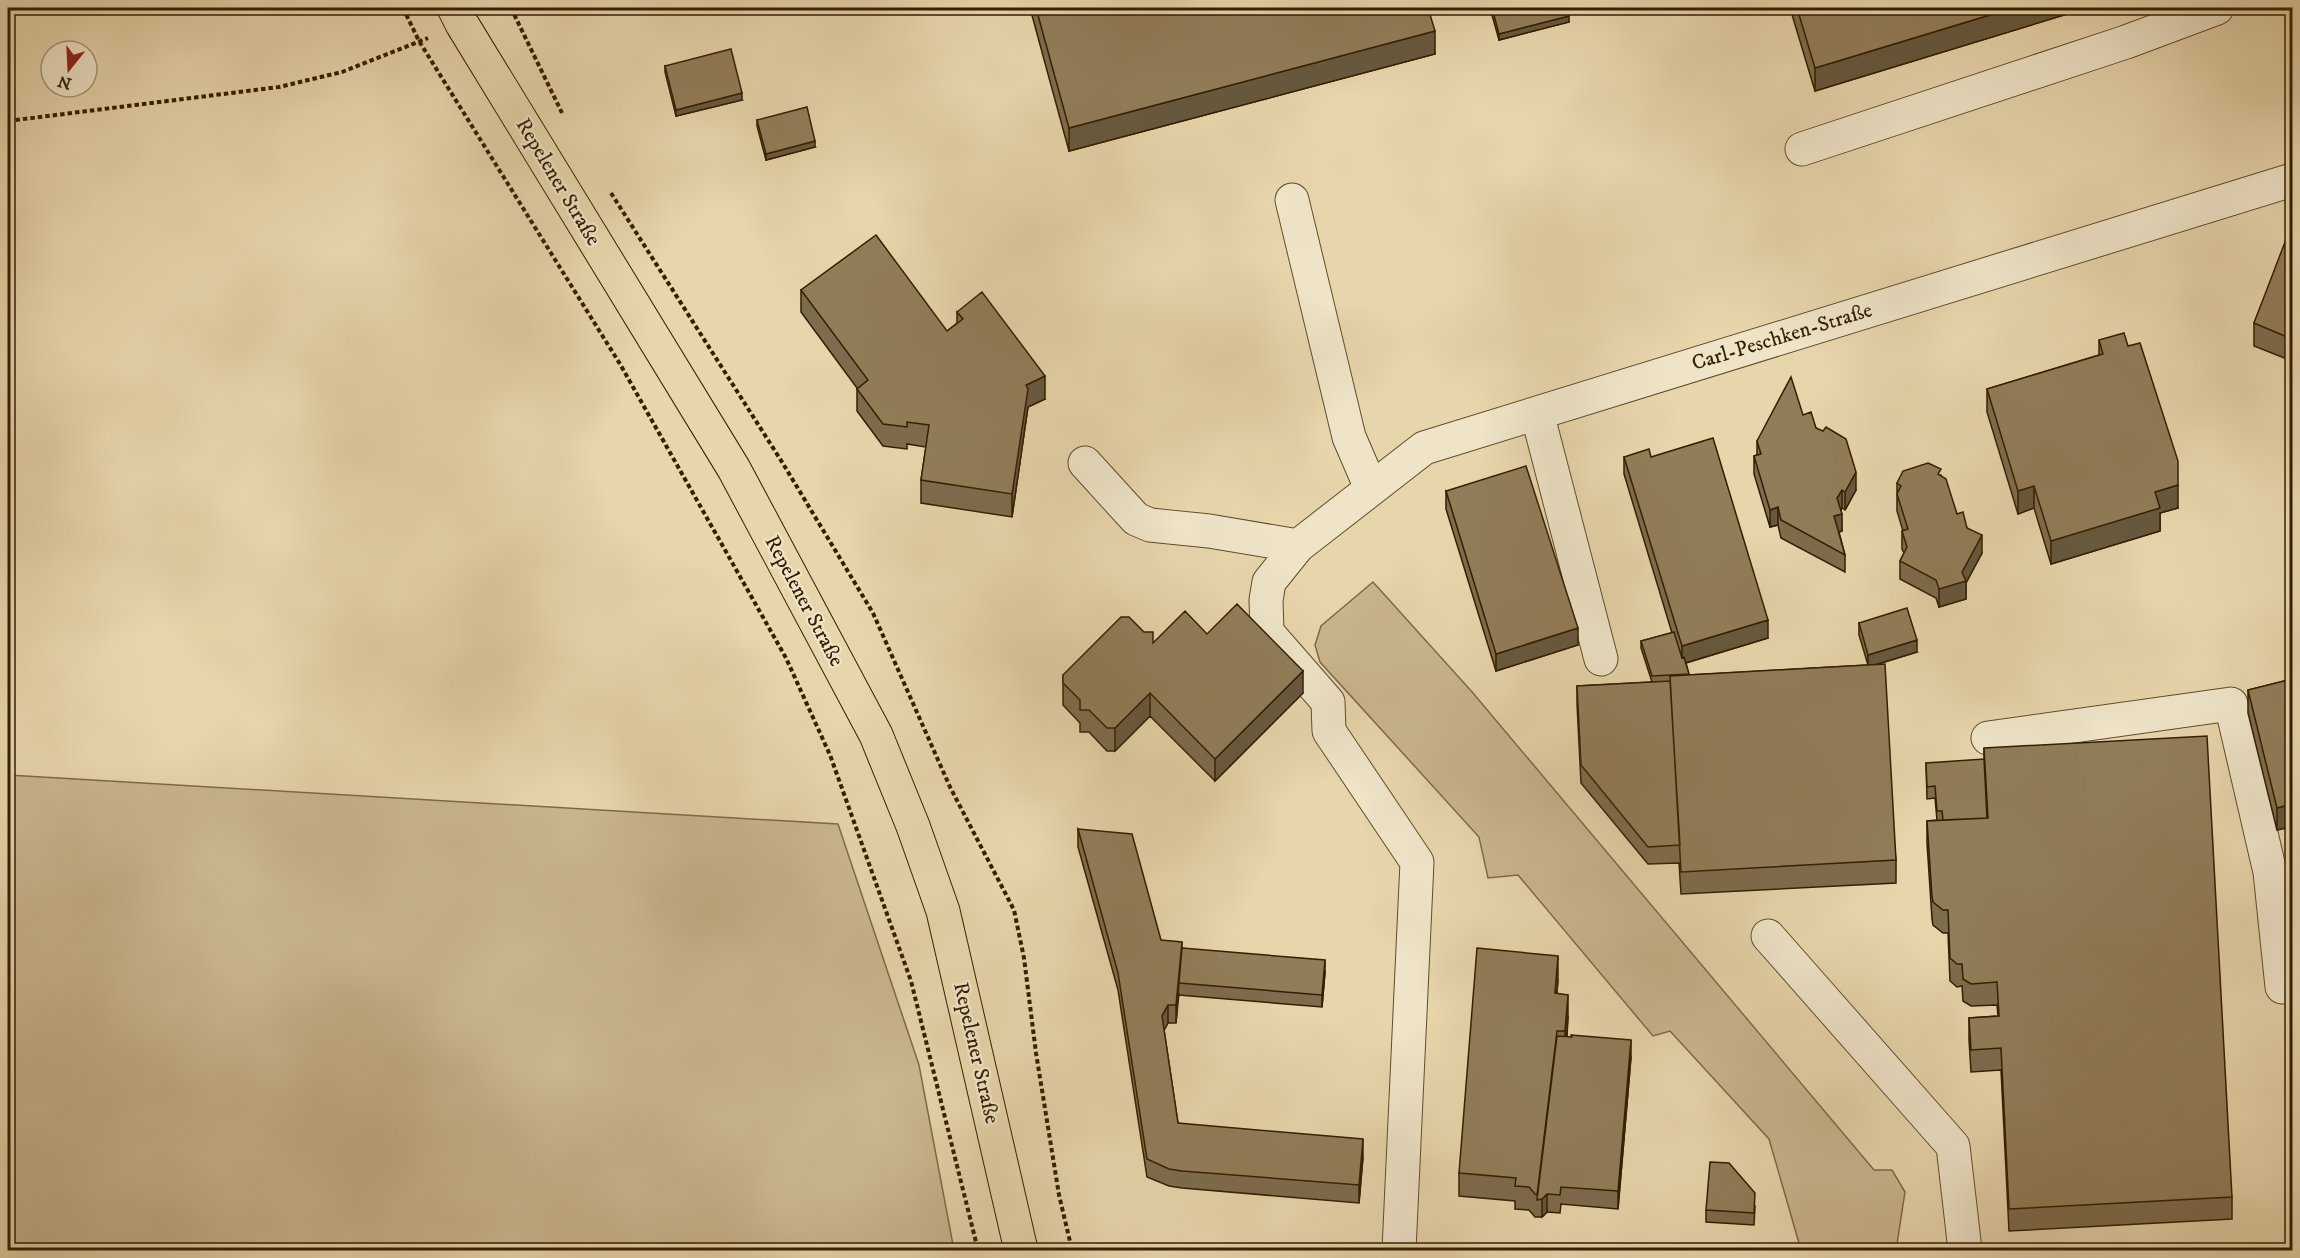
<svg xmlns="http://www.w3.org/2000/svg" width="2300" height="1258" font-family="'IM FELL DW Pica',serif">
	<rect width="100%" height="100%" fill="#e7d5ab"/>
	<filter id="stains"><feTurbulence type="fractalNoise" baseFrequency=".00333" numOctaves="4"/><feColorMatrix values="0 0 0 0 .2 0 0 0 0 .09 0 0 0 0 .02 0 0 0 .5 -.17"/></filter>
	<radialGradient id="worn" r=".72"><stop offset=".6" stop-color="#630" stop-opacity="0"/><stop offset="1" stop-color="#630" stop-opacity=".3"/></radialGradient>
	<path fill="#c9b68e" stroke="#7e6a47" stroke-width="1.5" d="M1373,582L1473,693L1874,1170H1892L1905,1192L1896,1250H1801L1769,1139L1670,1031L1653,1036L1518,875L1488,878L1479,837L1320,662L1315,645L1321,626Z
		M8,775L838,824L919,1065L954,1250H8Z"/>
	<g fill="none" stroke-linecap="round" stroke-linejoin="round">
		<defs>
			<path id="minor" d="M1802,149L2126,42L2217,8
				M1292,200L1349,437L1371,488
				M1537,413L1601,659
				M1085,463L1136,519L1150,525L1209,531L1298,546
				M1988,738L2231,704L2270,872L2282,987L2292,984
				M1768,936L1953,1146L1965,1250
				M1399,1250L1417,862L1329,731L1328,702L1267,632L1266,600L1269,582L1298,546L1424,448L2292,180"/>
			<path id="major" d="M454,8L462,24L734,469L876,735L913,826L943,911L1021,1250"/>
		</defs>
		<use href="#minor" stroke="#614c2b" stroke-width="35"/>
		<use href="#major" stroke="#341e00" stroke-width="35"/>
		<path stroke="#341e00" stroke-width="4" stroke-dasharray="4.5 3" stroke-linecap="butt" d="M403,8L419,41L620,364L786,658L830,755L911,981L978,1250
			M511,8L562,113
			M8,121L279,87L342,72L428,38
			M611,193L782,462L873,613L950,787L1014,910L1024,958L1036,1053L1059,1195L1072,1250"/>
		<use href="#minor" stroke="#efe4c8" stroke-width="33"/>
		<use href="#major" stroke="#e7d5ab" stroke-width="33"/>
	</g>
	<path fill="#7d6c4d" stroke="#341e00" stroke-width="1.5" d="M1030,8H1428L1435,54L1069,151Z
		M1490,8H1566L1569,22L1499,40Z
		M1790,8H2087L1815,91Z
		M665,66L742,100L676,116L665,72Z
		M757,120L815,147L766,160L757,126Z
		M2292,230V361L2254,346V323Z
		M801,290L947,331L957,323V312L1045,399L1028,407L1012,517L921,503V480L926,447L907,444V449L883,446L857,411V388L801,312Z
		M2099,340L2178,508L2160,513V531L2051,564L2034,508L2018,514L1987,412V389L2099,355Z
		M1803,415L1816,428L1856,490L1845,510L1842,508L1841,510L1842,531L1839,532L1845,555V572L1781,538L1778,525L1770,527L1754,474V456L1757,455V441Z
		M1624,457H1651L1768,638L1686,663L1689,675L1868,665L1859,635V623L1917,652L1875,665L1896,860V883L1681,894L1679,863L1648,864L1581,783L1577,704V686L1652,682L1641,648V641L1672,633L1624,474Z
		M1941,475L1957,514L1967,528L1982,553L1966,583V599L1939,607L1936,598L1900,579V561L1904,553L1902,549V531H1903L1897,511V483Z
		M1446,491L1578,645L1496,671L1446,509Z
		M1207,634L1303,693L1215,781L1150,716L1115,751H1107L1089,732H1080V723L1063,705V675L1153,642Z
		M2292,679L2277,830L2248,713V690Z
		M1984,748L2232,1197V1219L2009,1231L2001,1070L1971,1072L1969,1040V1018L1998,1016L1997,1005L1971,1006L1963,1001L1962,986L1957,987L1950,981L1948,933H1943L1933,925L1932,919L1927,843V821L1937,820L1935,798L1927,799L1926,763L1984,770Z
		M1078,829L1161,940L1182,948L1325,972L1322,1007L1179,995V993L1176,1023H1168L1164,1030L1178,1123L1363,1157L1359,1203L1182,1188L1169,1186L1147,1177L1118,990L1078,847Z
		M1558,979L1557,993L1568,1017L1567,1037L1631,1057L1618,1209L1561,1204L1560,1213L1547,1212L1542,1217H1535L1529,1210L1515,1209V1201L1459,1196V1173Z
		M1755,1206L1754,1225L1706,1222V1210Z"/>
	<path fill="#66583e" stroke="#341e00" stroke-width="1.5" d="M2013,8H2087L1815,91V68Z
		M1569,16V22L1499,40V34Z
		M1435,31V54L1069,151V128Z
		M742,93V100L676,116V110Z
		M815,141V147L766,160V154Z
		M1045,376V399L1028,407L1012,517V494L1026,385Z
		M1856,472V490L1845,510V492Z
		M2178,485V508L2160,513V531L2051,564V541L2155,492Z
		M2034,486V508L2018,514V491Z
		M1842,490V508L1838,515L1842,514V531L1834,534V516L1837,498Z
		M1778,507V525L1770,527V510Z
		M1982,535V553L1966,583V599L1939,607V589L1962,572Z
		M1768,620V638L1682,664V646Z
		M1578,628V645L1496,671V654Z
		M1917,640V652L1868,667V655Z
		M1303,671V693L1215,781V759Z
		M1150,693V716L1115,751V728Z
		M2292,804V827L2277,830V808Z
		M1182,942V959L1179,983L1176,1023V1005Z
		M1558,956V979L1555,1016V993Z
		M1325,960V972L1322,1007V995Z
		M1568,995V1017L1565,1054V1031Z
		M1168,1005V1023L1162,1034V1016Z
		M1631,1040V1057L1618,1209V1191Z
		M1363,1139V1157L1359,1203V1185Z
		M1547,1194V1212L1542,1217V1199Z"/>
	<path fill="#917d59" stroke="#341e00" stroke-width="1.5" d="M1036,8H1428L1435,31L1069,128Z
		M1492,8H1566L1569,16L1499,34Z
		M1797,8H2013L1815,68Z
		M731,49L742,93L676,110L665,66Z
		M807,107L815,141L766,154L757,120Z
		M2290,229L2292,230V339L2254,323Z
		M876,235L947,331L963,319L957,312L982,292L1045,376L1026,385L1028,389L1012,494L921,480L929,425L907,422V427L883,424L857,389L868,380L801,290Z
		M2124,333L2128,346L2140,343L2178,461V485L2155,492L2160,508L2051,541L2034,486L2018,491L1987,389L2103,354L2099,340Z
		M1791,377L1803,415L1811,412L1816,428L1823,431L1826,427L1846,439L1856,472L1845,492L1842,490L1837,498L1842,514L1834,516L1845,555L1781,520L1778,507L1770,510L1754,456L1761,454L1757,441Z
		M1713,438L1768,620L1682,646L1624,457L1649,449L1651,457Z
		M1928,463L1941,469L1938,474L1946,479L1957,514L1963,512L1967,528L1982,535L1962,572L1966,581L1939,589L1936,580L1900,561L1907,547L1902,531L1908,529L1897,494L1901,486L1897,483L1903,471Z
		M1526,466L1578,628L1496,654L1446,491Z
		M1237,604L1303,671L1215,759L1150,693L1115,728H1107L1089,710H1080V700L1063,683V675L1121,617H1129L1144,632H1153V643L1185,611L1207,634Z
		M1907,608L1917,640L1868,655L1859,623Z
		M1674,632L1682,658L1684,657L1689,674L1652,676L1641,641Z
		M1885,664L1896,860L1681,872L1670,676Z
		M2292,679V804L2277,808L2248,690Z
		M1670,681L1680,845L1648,847L1581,765L1577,686Z
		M2207,736L2232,1197L2009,1209L2001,1048L1971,1050L1969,1018L1999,1016L1997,982L1971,984L1963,979L1962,964H1957L1950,958L1948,910H1943L1933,902L1932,897L1927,821L1988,818L1984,748Z
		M1984,759L1987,818L1943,820L1942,811H1937L1935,786L1927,787L1926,763Z
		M1078,829L1132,834L1161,940L1182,942L1176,1005H1168L1162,1016L1178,1123L1363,1139L1359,1185L1182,1171L1169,1169L1147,1159L1118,973Z
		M1182,948L1325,960L1322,995L1179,983Z
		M1477,948L1558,956L1555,993L1568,995L1565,1031H1557L1537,1195L1535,1194L1529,1187L1515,1186L1516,1178L1459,1173Z
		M1571,1035L1631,1040L1618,1191L1561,1187L1560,1195L1547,1194L1542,1199L1537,1200L1557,1036L1572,1037Z
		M1710,1162L1729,1163L1755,1193L1754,1213L1706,1210Z"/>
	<g text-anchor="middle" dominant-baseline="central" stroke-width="4.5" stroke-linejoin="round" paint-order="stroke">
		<g font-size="21" fill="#341e00" stroke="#efe4c8">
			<text transform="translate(558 182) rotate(59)">Repelener Straße</text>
			<text transform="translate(1782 337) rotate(-17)">Carl-Peschken-Straße</text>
			<text transform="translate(804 601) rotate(62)">Repelener Straße</text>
			<text transform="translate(976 1053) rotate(77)">Repelener Straße</text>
		</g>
	</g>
	<rect width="2300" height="1258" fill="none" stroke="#e7d5ab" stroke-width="30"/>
	<rect x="9" y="9" width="2282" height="1240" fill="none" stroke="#341e00" stroke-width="3"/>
	<rect x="15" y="15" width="2270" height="1228" fill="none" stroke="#341e00" stroke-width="1.5"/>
	<g transform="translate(69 69) rotate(198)"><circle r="28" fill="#efe4c8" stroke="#a49578" stroke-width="1.5"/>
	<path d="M0-4.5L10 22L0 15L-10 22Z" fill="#8f2418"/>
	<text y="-9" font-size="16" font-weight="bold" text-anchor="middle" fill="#341e00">N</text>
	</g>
	<rect width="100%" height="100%" filter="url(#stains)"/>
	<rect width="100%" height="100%" fill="url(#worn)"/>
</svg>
